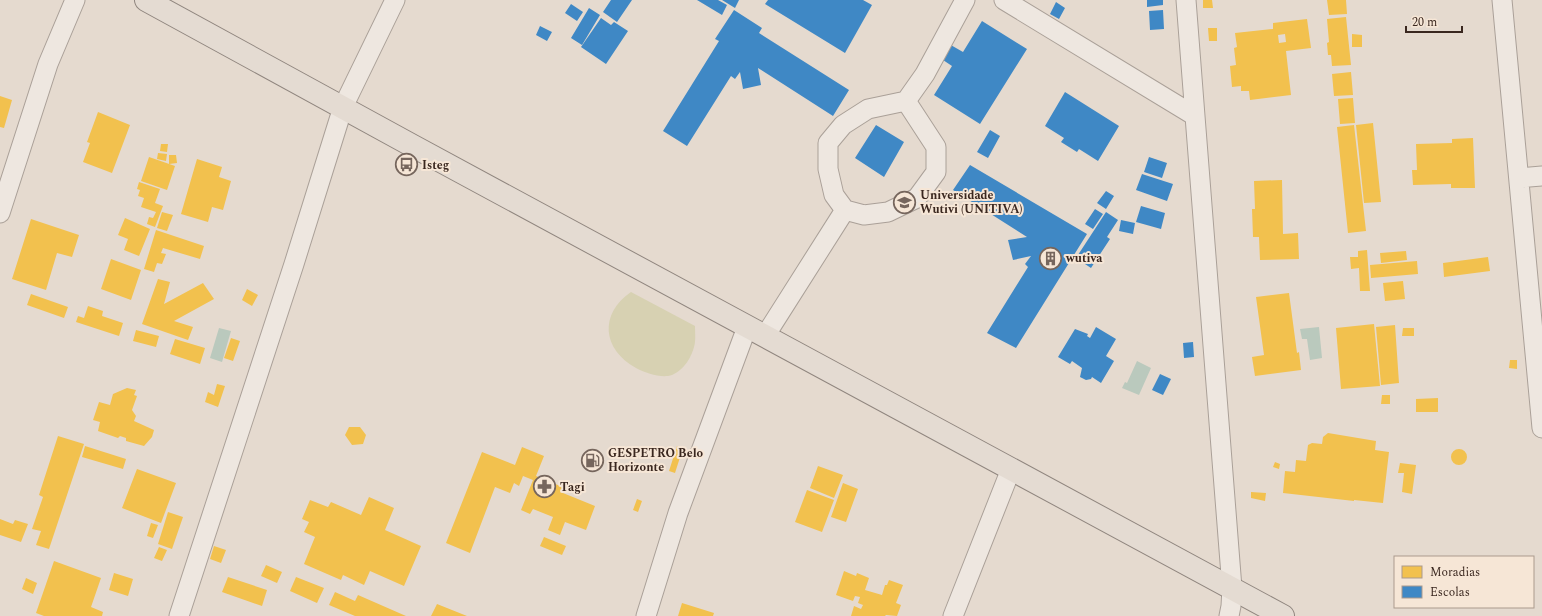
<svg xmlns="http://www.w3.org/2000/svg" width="1542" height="616" font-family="Spectral,serif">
	<rect width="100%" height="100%" fill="#e5dacf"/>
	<path fill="#d7d1b2" d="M631,292L695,326C695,333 696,341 694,347C691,359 681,374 668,376C657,377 646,373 636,368C602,349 599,314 631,292Z"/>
	<path fill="#bac9bd" d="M1319,327L1322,358L1310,360L1307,339H1302L1300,329Z
		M219,328L231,331L222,362L210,358Z
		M1137,361L1151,368L1139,395L1122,388L1125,382L1127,383Z"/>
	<path fill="#f2c14e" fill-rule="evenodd" d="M1203,0H1212L1213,8H1203Z
		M1327,0H1346L1347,14L1329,15Z
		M1346,17L1351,65L1332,66L1331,55H1328L1327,43L1329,42L1327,19Z
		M1307,19L1311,48L1286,51L1291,95L1250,100L1249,91H1241V86L1232,87L1230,66L1236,65L1234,48L1237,47L1235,33L1273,29V23ZM1285,34L1286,42L1279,43L1278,35Z
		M1208,28H1217V41H1209Z
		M1352,34L1362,35V47H1352Z
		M1351,72L1353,95L1334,96L1332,74Z
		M0,96L12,100L4,128L0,127Z
		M1353,98L1355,123L1340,124L1338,99Z
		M98,112L130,125L112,173L83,162L90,143L87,142Z
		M1373,123L1381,202L1364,203L1356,125Z
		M1354,125L1366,231L1348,233L1337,127Z
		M1473,138L1475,188H1451V184L1413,185L1412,170H1417L1416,144L1452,143V139Z
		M161,144H168L167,152L160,151Z
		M158,153L167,154L166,161L157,159Z
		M169,155H176L177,163L169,164Z
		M149,157L175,166L167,190L141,181Z
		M197,159L222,167L219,177L231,181L223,210L212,207L208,222L181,214Z
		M1282,180L1283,234L1298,233L1299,259L1260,260L1259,237H1253L1252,209H1255L1254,181Z
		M139,182L160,189L155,203L163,206L155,227L147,224L149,217L153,218L156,212L141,207L144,198L138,196L140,190L137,189Z
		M162,212L173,215L167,231L157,228Z
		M125,218L150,229L139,256L124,250L128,239L118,235Z
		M31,219L79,235L72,257L57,253L46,290L12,279Z
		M156,230L204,246L200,259L163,248L161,253L166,254L162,264L157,263L154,272L144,269Z
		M1367,250L1370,291H1360L1359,268L1351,269L1350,257H1358V251Z
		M1406,251L1407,260L1381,263L1380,253Z
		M1488,257L1490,271L1444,277L1443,263Z
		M111,259L141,270L131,300L101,289Z
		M1417,261L1418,274L1371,278L1370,265Z
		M158,279L170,282L164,304L203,283L214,299L174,321L193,327L188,340L142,324Z
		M1403,281L1405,299L1385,301L1383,283Z
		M247,289L258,295L252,306L242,300Z
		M1289,293L1297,353L1299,352L1301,370L1255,376L1252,357L1264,355L1256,297Z
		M31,294L68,307L64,318L27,305Z
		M88,306L103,311L102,316L123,323L119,336L76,322L78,316L84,318Z
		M1374,324L1380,386L1341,389L1336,328Z
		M1395,325L1399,383L1381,385L1376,327Z
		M1403,328H1414V336H1402Z
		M136,330L159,336L156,347L133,341Z
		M231,338L240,341L233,361L224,358Z
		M175,339L205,348L200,364L170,354Z
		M1510,360H1517V369L1509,368Z
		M217,384L225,386L218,407L205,402L208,392L214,395Z
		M127,388L136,390L134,395L137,396L132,410L136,416L134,421L154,430L152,437L144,446L126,441V438L120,436L118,438L98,431L100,422L93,420L99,402L110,405L113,394Z
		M1382,395H1390V404H1381Z
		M1438,398V412H1416V399Z
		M349,427H360L366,435L363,444L352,445L345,435Z
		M1328,433L1376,441L1375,450L1389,452L1383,503L1354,500V501L1283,493L1285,471L1295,472L1296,460L1306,461L1308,445L1312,443L1322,444L1323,437Z
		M58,436L84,444L49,549L36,545L41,531L32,529L43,497L39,495Z
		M85,446L126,459L123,469L82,457Z
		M677,446L683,448L675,473L669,471Z
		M522,447L544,456L536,476L565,488L563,493L595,506L586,530L565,522L560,535L548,530L553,517L533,509L530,514L521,510L533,480L523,476L519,486L514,483L510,493L495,487L470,553L446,543L482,452L515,465Z
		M1451 457a8 8 0 1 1 16 0a8 8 0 1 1-16 0Z
		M1275,462L1280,464L1279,469L1273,467Z
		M1400,463L1416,465L1412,494L1402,492L1404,473H1398Z
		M818,466L843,475L834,498L810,488Z
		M137,469L176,483L161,523L122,508Z
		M843,483L858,489L846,522L831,517Z
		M807,490L834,500L822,532L795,522Z
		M1251,492L1266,493L1265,501L1251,498Z
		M369,497L394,508L385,530L421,546L404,586L370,571L364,585L343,575L341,580L304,564L315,537L304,532L309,522L302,519L310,500L328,507L331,502L361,515Z
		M637,499L642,501L638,512L633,510Z
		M168,512L183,517L172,549L158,544Z
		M0,519L13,524L15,520L28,524L21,542L0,535Z
		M151,523L158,525L153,538L147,536Z
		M544,537L566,546L562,555L540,546Z
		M214,546L226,550L221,563L210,559Z
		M159,547L167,550L162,561L154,558Z
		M54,561L101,578L91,607L103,612L102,616H44L36,613Z
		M266,565L282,572L277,583L261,576Z
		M844,571L856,576L857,573L869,578L865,590L882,595L885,585H887L889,580L903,585L896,603L901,605L897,616L886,615L885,616H851L854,606L861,609L863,605L858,603L860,597L855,596L853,601L836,595Z
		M114,573L133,579L128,596L109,590Z
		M228,577L267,590L262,606L222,592Z
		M296,577L324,588L317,603L290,591Z
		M26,578L37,583L33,594L22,589Z
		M335,592L355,601L358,595L406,616H355L329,605Z
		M682,603L714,613L713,616H678Z
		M437,604L467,616H431Z"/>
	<path fill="#3f88c5" d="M611,0H632L617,22L603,12Z
		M697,0H718L727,5L722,15Z
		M722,0H739L735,8Z
		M768,0H863L872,5L845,53L765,4Z
		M1147,0H1163V5L1147,7Z
		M1056,2L1065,8L1059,19L1050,14Z
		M571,4L583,12L577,21L565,13Z
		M589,8L600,15L582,45L571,38Z
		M734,10L762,28L759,33L849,90L833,116L758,68L761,85L743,89L740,72L735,79L731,76L687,146L663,131L719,41L715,39Z
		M1163,10L1164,29L1150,30L1149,11Z
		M601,18L611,25L614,22L628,31L606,64L581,47Z
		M982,21L1027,49L980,124L934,95L952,66L940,58L949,44L963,52Z
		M540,26L552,32L547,41L536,35Z
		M1065,92L1119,126L1098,161L1079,149L1077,152L1061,142L1064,138L1045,126Z
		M876,125L904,142L884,177L855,158Z
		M990,130L1000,136L988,158L977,152Z
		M1149,157L1167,163L1162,178L1144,172Z
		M970,165L1087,234L1016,348L987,333L1028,267L1025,264L1031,256L1013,260L1008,240L1027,237L953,190Z
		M1142,174L1173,184L1167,201L1136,190Z
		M1106,191L1114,196L1106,209L1097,203Z
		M1141,206L1165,213L1161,229L1136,222Z
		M1095,209L1103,214L1093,229L1085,224Z
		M1106,212L1118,220L1107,237L1110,239L1091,268L1076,258Z
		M1121,220L1135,223L1133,234L1119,231Z
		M1096,327L1116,339L1106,356L1114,361L1101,383L1092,377L1091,379L1086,380L1080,377L1082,368L1072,361L1070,364L1058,357L1075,329L1088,334L1087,336L1090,338Z
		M1193,342L1194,357L1184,358L1183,343Z
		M1160,374L1171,379L1163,395L1152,390Z"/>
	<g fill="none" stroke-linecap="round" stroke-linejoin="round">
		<defs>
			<path id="street" d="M1004,0L1195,116L1232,588L1231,606L1229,616
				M1186,0L1195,116
				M1502,0L1542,428
				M1519,178L1542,176
				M845,210L864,215L888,212L917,198L936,172V147L906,101
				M0,213L48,64L75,0
				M765,336L845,210L834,195L828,169V143L843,125L868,109L906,101L925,74L965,0
				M179,616L294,264L343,107L395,0
				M646,616L678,513L747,327
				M953,616L1011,469"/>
			<path id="primary" d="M146,0L413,146L1283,616"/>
		</defs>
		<use href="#street" stroke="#aaa098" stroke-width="21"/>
		<use href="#primary" stroke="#90867f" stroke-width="24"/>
		<use href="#street" stroke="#eee7e0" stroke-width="19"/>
		<use href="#primary" stroke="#e4dbd2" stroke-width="22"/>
	</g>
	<defs>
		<symbol id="bus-ring" viewBox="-11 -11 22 22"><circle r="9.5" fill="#f6e6d6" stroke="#76665d" stroke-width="1.5"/><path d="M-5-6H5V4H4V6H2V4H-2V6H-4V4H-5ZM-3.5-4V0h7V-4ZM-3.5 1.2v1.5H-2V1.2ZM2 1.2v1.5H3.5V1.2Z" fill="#76665d"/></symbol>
		<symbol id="university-ring" viewBox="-11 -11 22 22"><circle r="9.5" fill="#f6e6d6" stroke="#76665d" stroke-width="1.5"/><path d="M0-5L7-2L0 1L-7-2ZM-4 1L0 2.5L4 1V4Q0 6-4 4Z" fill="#76665d"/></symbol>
		<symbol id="building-ring" viewBox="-11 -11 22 22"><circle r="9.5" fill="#f6e6d6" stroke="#76665d" stroke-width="1.5"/><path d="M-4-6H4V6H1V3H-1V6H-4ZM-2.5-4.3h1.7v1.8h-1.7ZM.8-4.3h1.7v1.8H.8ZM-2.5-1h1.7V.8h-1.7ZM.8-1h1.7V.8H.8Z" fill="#76665d"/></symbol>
		<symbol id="fuel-ring" viewBox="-11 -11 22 22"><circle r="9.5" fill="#f6e6d6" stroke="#76665d" stroke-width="1.5"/><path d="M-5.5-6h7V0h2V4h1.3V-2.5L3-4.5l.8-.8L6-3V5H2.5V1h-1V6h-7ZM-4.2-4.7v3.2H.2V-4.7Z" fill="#76665d"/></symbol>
		<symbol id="pharmacy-ring" viewBox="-11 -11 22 22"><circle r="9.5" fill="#f6e6d6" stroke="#76665d" stroke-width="1.5"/><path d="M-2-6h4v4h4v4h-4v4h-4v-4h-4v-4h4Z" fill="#76665d"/></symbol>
	</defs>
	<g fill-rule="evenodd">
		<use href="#bus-ring" x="394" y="152" width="25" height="25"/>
		<use href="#university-ring" x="892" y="190" width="25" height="25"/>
		<use href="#building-ring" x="1038" y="246" width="25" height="25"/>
		<use href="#fuel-ring" x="580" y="448" width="25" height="25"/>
		<use href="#pharmacy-ring" x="532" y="474" width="25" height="25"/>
	</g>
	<g text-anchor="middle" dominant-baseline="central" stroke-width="4" stroke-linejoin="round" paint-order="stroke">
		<g font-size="12" font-weight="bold" fill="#3a271f" stroke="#f6e6d6" text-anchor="start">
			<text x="422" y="165">Isteg</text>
			<text x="920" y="195">Universidade<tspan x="920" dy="14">Wutivi (UNITIVA)</tspan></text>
			<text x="1066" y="258">wutiva</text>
			<text x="608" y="453">GESPETRO Belo<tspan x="608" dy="14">Horizonte</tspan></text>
			<text x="560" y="487">Tagi</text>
		</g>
	</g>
	<rect x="1394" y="556" width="140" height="52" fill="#f6e6d6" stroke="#ab9a8d"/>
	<rect x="1402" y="566" width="20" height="12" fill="#f2c14e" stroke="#ab9a8d"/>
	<text x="1430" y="576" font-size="12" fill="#3a271f">Moradias</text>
	<rect x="1402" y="586" width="20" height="12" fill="#3f88c5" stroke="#ab9a8d"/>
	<text x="1430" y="596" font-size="12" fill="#3a271f">Escolas</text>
	<path d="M1406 26v6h56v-6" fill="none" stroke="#3a271f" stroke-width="2"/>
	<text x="1412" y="26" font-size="12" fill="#3a271f" stroke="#f6e6d6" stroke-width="3" paint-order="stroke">20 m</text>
</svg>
